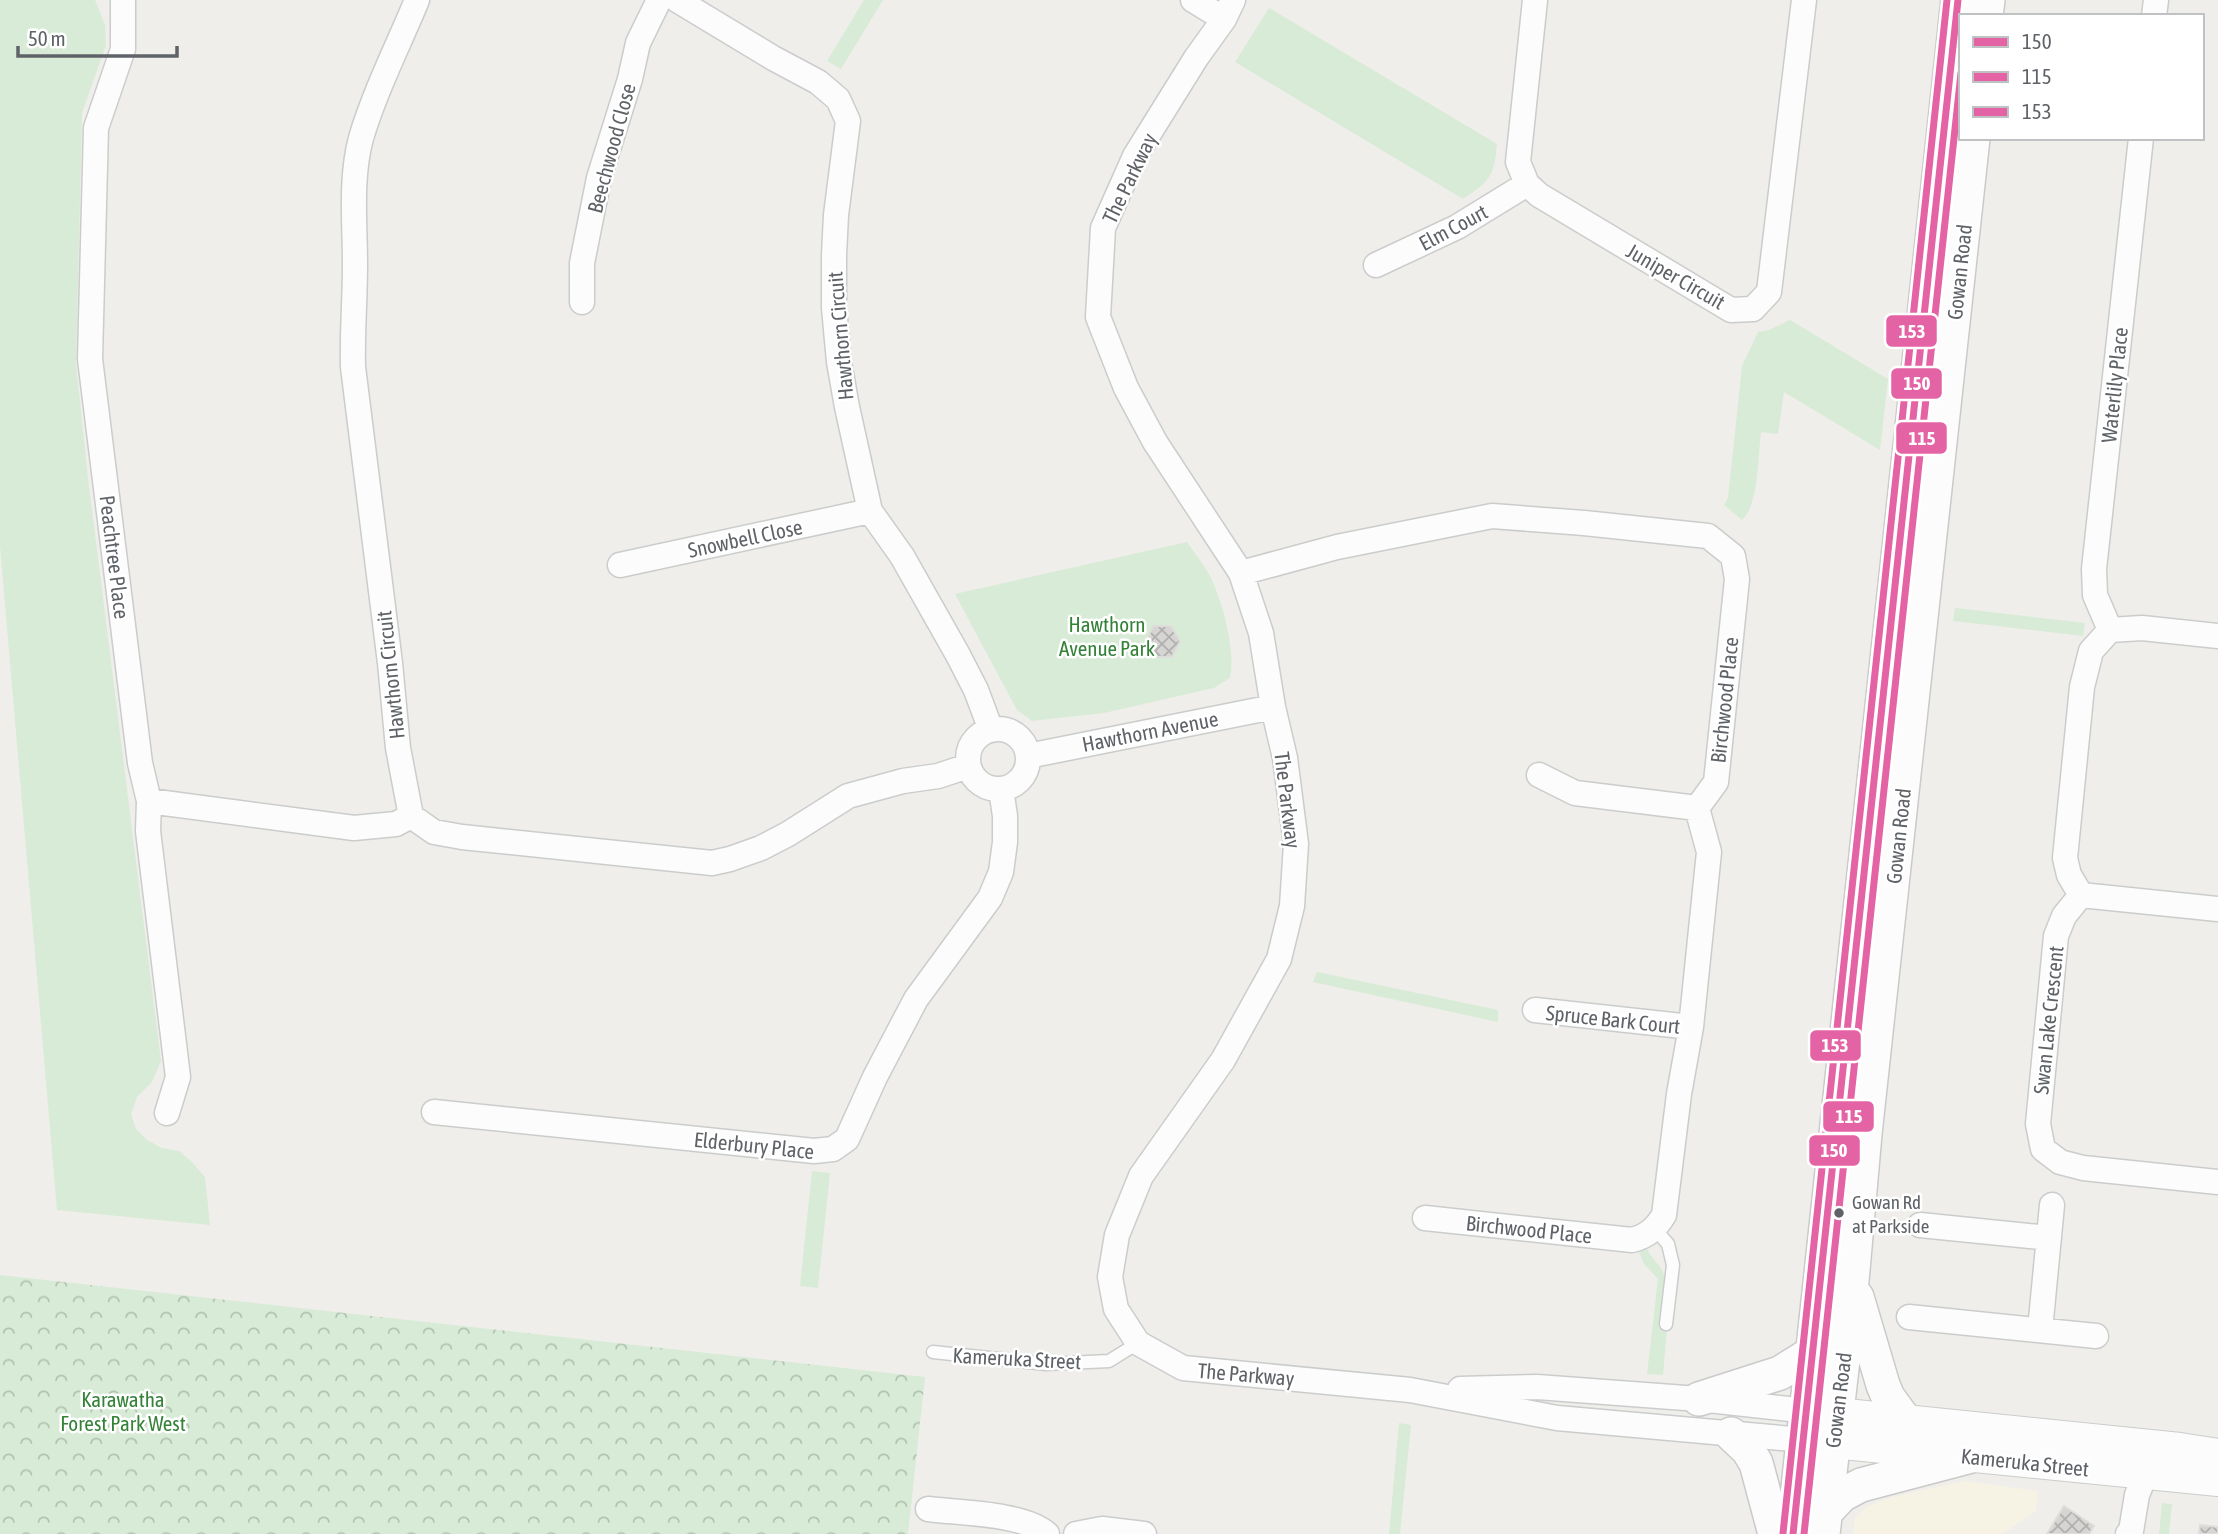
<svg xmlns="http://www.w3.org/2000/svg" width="2218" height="1534" font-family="'Asap Condensed',sans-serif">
	<defs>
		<pattern id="forest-crowns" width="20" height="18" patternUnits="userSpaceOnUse" patternTransform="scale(1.75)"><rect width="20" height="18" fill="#d8ebd6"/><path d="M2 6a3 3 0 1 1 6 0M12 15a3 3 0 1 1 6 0" fill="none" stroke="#b2c2b1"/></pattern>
		<pattern id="building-cross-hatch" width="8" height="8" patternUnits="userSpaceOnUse" patternTransform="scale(1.75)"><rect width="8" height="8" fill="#d6d5d3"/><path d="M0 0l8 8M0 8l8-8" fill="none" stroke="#b1b0af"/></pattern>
	</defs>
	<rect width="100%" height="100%" fill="#efeeea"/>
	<path fill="#f7f3e4" d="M1964,1481L2038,1491L2036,1511L2002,1534H1853L1855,1518L1868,1506L1893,1497Z"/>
	<path fill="#d8ebd6" d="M0,0H95L105,25L106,45L82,113L76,364L88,478L161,1061L152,1082L137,1097L131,1114L136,1129L147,1140L162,1148L179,1151L192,1162L205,1177L210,1225L57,1210L0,546Z
		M864,0H883L841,69L827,61Z
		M1269,8L1497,144C1494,177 1490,181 1463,199L1235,62Z
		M1790,320L1888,379L1880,450L1784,392L1778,434L1761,432C1758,455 1759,505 1742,520L1724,505L1728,498L1742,366L1758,332L1769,330Z
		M1187,542C1195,554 1206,567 1212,580C1223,604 1236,652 1230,678L1214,688L1104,713L1032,721L1017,710L955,594Z
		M1955,608L2085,623L2083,636L1953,621Z
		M1317,972L1498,1010V1022L1313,982Z
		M812,1171L830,1173L818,1288L800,1286Z
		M1647,1249C1652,1259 1660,1265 1663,1272C1668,1285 1661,1314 1660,1328L1667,1329L1663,1375L1647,1374L1658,1279L1644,1264L1639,1252Z
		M1399,1423L1411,1425L1400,1534H1389Z
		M2162,1503L2172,1504L2169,1534H2159Z"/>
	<path fill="url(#forest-crowns)" d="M0,1275L925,1377L908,1534H0Z"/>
	<path fill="url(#building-cross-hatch)" stroke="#deddd9" stroke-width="2" d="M1153,626H1171L1180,641L1172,657H1155L1146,642Z
		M2064,1506L2094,1526L2089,1534H2047Z
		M2200,1525L2218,1527V1534H2199Z"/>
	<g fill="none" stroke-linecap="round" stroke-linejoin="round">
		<defs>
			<path id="service" d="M1655,1229L1668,1244L1673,1265L1666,1324
				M933,1352L1046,1364L1109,1361L1138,1343"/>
			<path id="minor" d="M123,0V49L96,128L90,359L140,763L149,801L148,831L178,1077L167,1113
				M677,0L773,58L818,82L838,99L848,121L836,215L834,255V308L839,362L847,407L870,511L902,556L958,655L976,690L991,730
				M1193,0L1224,19
				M1233,0L1224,19L1196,58L1135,156L1103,228L1098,317L1126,388L1155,442L1241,573L1261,633L1273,707L1285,758L1296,844L1292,906L1279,959L1223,1060L1141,1176L1117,1235L1110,1277L1116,1309L1138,1343L1183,1368L1410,1390L1557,1418L1804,1440
				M1535,0L1518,162L1527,184L1539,195L1731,310L1753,309L1769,292L1804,0
				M2154,16L2156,0
				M1376,265L1457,227L1527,184
				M582,302V263L599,178L630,79L638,43L659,0
				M620,565L870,511
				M1241,573L1337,547L1492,516L1584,523L1708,536L1733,556L1737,579L1716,782L1697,808L1709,852L1691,1027L1679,1094L1664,1215C1656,1228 1648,1236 1632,1240L1425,1218
				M2110,630L2095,595L2094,569L2141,138
				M2218,636L2142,628L2110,630L2091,651L2082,687L2065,858L2069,875L2081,895L2064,916L2056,936L2038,1124L2043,1149L2060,1162L2083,1168L2218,1182
				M968 759a30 30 0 1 1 60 0a30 30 0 1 1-60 0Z
				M1028,756L1273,707
				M1539,775L1575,793L1697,808
				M149,801L354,828L396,824L411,816L434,832L462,837L712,863L730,859L761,848L788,834L848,796L903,781L938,776L968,766
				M411,816L398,748L390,663L353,367C352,333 355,299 355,265C355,224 350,179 361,138C375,91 398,46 417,0
				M2081,895L2218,909
				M1535,1010L1691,1027
				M434,1112L814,1151L833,1149L847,1139L875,1077L916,999L990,898L1001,872L1005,842V816L1001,789
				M1920,1225L2049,1238
				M1909,1317L2096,1336
				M2040,1330L2052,1205
				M1460,1389L1537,1387L1699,1399L1807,1411
				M928,1509C960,1513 1023,1513 1047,1534
				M1076,1534L1102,1529L1144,1534
				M2128,1534L2131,1531L2137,1495L2145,1475"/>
			<path id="tertiary" d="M1836,1413L2180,1448L2218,1454
				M1833,1443L2218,1481"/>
			<path id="secondary" d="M1986,16L1988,0
				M1857,1297L1883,1385L1888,1397L1904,1419
				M1699,1399L1780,1373L1812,1353
				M1731,1434L1748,1450L1756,1463L1775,1534
				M1825,1513L1842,1495L1861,1485L1971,1456
				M1793,1534L1958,0
				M1823,1534L1852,1281L1865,1134L1973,138"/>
		</defs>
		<use href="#service" stroke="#cbcccc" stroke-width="15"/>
		<use href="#minor" stroke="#cbcccc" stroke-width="27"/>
		<use href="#tertiary" stroke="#cbcccc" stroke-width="32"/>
		<use href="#secondary" stroke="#cacacb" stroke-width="36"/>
		<use href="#service" stroke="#fdfcfc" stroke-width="12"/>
		<use href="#minor" stroke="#fdfcfc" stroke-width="24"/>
		<use href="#tertiary" stroke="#fdfcfc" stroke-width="30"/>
		<use href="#secondary" stroke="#fdfcfc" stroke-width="33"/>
		<defs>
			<path id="bus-1" d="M1793,1534L1958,0"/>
			<path id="bus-2" d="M1804,1534L1961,73"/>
			<path id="bus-3" d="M1783,1533L1947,0"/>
		</defs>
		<use href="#bus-1" stroke="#fff" stroke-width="12"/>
		<use href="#bus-2" stroke="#fff" stroke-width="12"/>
		<use href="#bus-3" stroke="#fff" stroke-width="12"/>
		<use href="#bus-1" stroke="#e463a4" stroke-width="7"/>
		<use href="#bus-2" stroke="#e463a4" stroke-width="7"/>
		<use href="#bus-3" stroke="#e463a4" stroke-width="7"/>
	</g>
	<circle fill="#5f6368" stroke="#fff" stroke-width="2.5" cx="1839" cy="1213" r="6"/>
	<g text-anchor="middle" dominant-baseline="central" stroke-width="5" stroke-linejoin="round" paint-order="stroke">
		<g font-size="19" fill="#5f6368" stroke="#fff" text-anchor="start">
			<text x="1852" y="1202">Gowan Rd<tspan x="1852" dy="24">at Parkside</tspan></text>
		</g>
		<g font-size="21" fill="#5f6368" stroke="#fff">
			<text transform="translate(611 148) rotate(-75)">Beechwood Close</text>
			<text transform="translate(1129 178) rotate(-64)">The Parkway</text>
			<text transform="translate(1453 227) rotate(-28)">Elm Court</text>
			<text transform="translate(1959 272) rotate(-84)">Gowan Road</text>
			<text transform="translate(1676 276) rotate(30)">Juniper Circuit</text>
			<text transform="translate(840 336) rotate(-95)">Hawthorn Circuit</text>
			<text transform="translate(2114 385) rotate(-84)">Waterlily Place</text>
			<text transform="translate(745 538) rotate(-12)">Snowbell Close</text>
			<text transform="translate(115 557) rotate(83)">Peachtree Place</text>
			<text transform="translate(390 675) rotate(-96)">Hawthorn Circuit</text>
			<text transform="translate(1724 700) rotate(-84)">Birchwood Place</text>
			<text transform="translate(1150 731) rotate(-11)">Hawthorn Avenue</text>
			<text transform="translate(1288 800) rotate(83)">The Parkway</text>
			<text transform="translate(1898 836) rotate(-84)">Gowan Road</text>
			<text transform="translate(1613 1019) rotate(6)">Spruce Bark Court</text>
			<text transform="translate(2048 1020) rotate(-84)">Swan Lake Crescent</text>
			<text transform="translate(754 1145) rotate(6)">Elderbury Place</text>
			<text transform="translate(1529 1229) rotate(6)">Birchwood Place</text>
			<text transform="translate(1017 1358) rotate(3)">Kameruka Street</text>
			<text transform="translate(1246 1374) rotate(5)">The Parkway</text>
			<text transform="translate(1838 1400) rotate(-83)">Gowan Road</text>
			<text transform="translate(2025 1462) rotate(6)">Kameruka Street</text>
		</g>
		<g font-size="21" fill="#348238" stroke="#fff">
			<text x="1107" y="624">Hawthorn<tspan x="1107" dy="24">Avenue Park</tspan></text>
			<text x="123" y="1399">Karawatha<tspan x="123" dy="24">Forest Park West</tspan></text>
		</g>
	</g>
	<g stroke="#fff" stroke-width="2.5">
		<rect x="1885" y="314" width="53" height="34" rx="7" fill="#e463a4"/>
		<rect x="1890" y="367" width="53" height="33" rx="7" fill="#e463a4"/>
		<rect x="1895" y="421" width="53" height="34" rx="7" fill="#e463a4"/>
		<rect x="1809" y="1029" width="53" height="33" rx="7" fill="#e463a4"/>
		<rect x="1822" y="1100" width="53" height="33" rx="7" fill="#e463a4"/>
		<rect x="1808" y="1134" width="53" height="33" rx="7" fill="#e463a4"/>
	</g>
	<g font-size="19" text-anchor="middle" font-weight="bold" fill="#fff">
		<text x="1912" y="338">153</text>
		<text x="1917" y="390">150</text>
		<text x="1922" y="445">115</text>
		<text x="1835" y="1052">153</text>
		<text x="1849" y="1123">115</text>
		<text x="1834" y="1157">150</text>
	</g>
	<rect x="1959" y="14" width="245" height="126" fill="#ffffff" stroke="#bfc1c3" stroke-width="2"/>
	<rect x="1973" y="37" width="35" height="10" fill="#e463a4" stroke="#bfc1c3" stroke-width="2"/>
	<text x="2022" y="49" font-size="21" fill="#5f6368">150</text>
	<rect x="1973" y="72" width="35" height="10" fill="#e463a4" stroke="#bfc1c3" stroke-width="2"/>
	<text x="2022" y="84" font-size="21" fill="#5f6368">115</text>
	<rect x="1973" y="107" width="35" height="10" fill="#e463a4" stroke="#bfc1c3" stroke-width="2"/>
	<text x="2022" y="119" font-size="21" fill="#5f6368">153</text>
	<path d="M18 46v10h159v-10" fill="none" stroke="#5f6368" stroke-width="3.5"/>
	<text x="28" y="46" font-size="21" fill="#5f6368" stroke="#ffffff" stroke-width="5" paint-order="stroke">50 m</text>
</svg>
